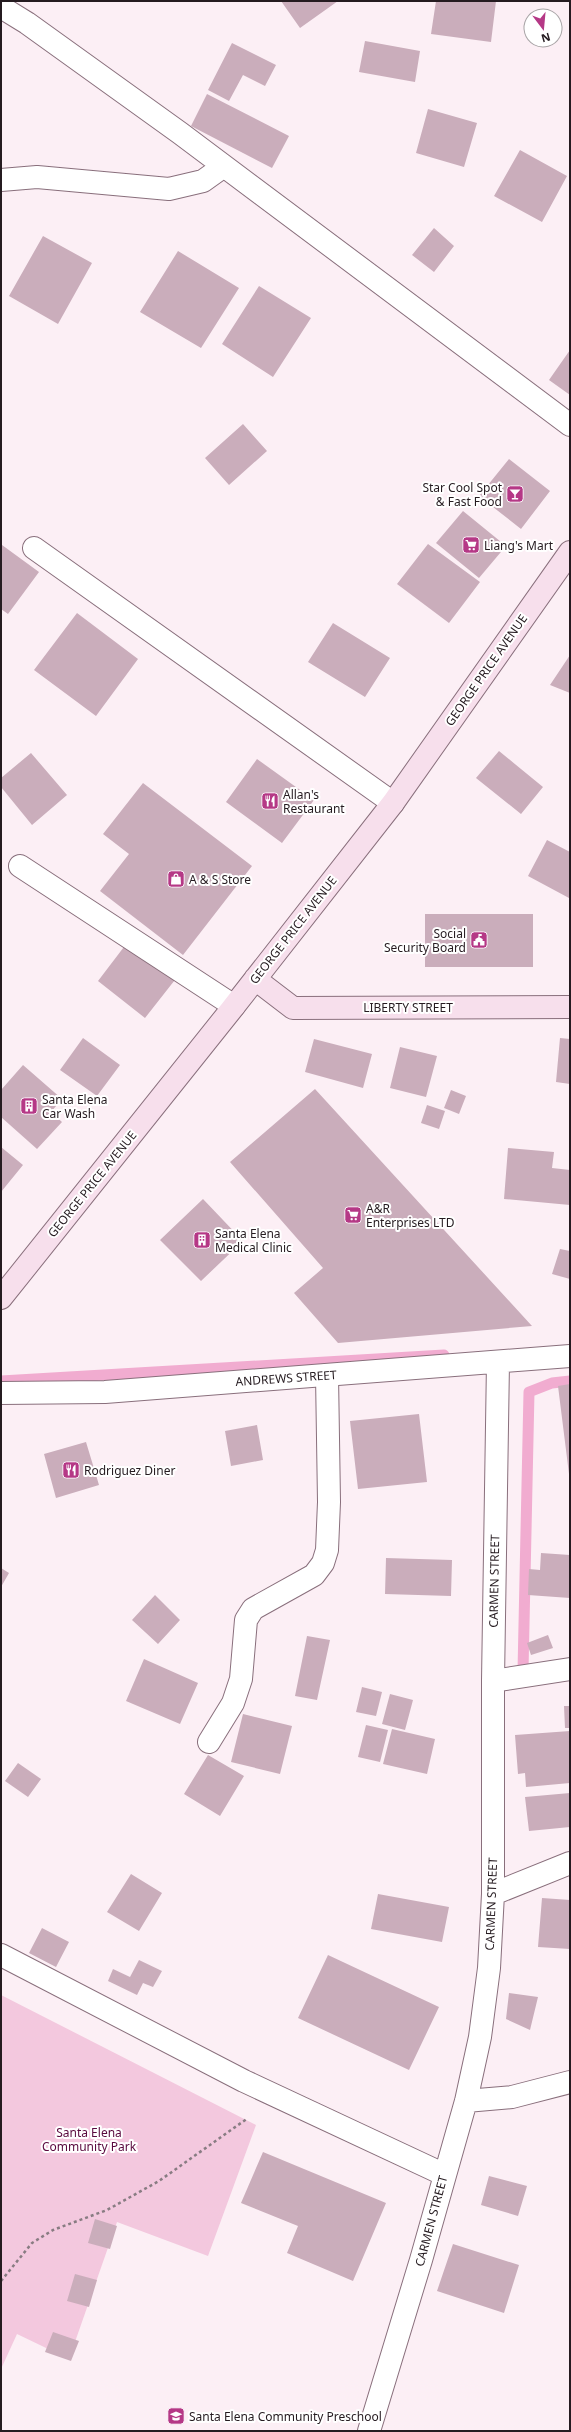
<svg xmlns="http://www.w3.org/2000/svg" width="571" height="2432" font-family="'Noto Sans',sans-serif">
	<rect width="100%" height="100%" fill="#fceff5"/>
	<path fill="#f3c8de" d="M1,1995L256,2125L208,2256L117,2222L69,2359L17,2334L1,2369Z"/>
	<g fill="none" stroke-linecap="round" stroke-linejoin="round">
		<path stroke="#f1acd0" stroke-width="11" d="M1,1381L444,1355
			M523,1671L529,1392L552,1383L570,1381"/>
	</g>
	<path fill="#caadbb" d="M281,1H338L300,28Z
		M436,1H496L491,42L431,34Z
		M365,41L420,51L415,82L359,72Z
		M232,43L276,65L265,86L243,75L229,101L208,90Z
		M207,94L289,136L272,168L191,126Z
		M428,109L477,123L464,167L416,153Z
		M520,150L567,176L542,222L494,196Z
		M434,228L454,246L434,272L412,255Z
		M43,236L92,263L58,324L9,296Z
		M178,251L239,288L201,348L140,312Z
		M259,286L311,318L273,377L222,344Z
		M570,350V395L549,380Z
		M243,424L267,451L229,485L205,458Z
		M509,459L550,491L521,529L479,496Z
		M463,511L506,546L479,578L436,543Z
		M428,544L480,582L449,623L397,584Z
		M2,545L39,572L8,614L1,609Z
		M77,613L138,659L96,716L34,670Z
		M333,623L390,658L365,697L308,662Z
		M570,655V693L550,685Z
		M499,751L543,787L521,814L476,778Z
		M31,753L67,795L32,825L1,787V778Z
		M257,759L314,800L282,843L226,802Z
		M143,783L252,866L183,955L100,891L129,854L103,834Z
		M547,840L570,852L569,898L528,876Z
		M425,914H533V967H425Z
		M130,939L178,976L145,1018L98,981Z
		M83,1038L120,1065L97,1096L60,1070Z
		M560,1038L570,1039V1084L556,1082Z
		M314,1039L372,1054L363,1088L305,1072Z
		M400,1047L437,1056L426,1097L390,1088Z
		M23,1065L62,1099L51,1112L62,1122L37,1149L1,1117V1090Z
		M315,1089L532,1326L338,1343L294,1293L323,1268L230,1162Z
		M451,1090L466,1096L459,1114L444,1108Z
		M427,1105L445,1111L439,1129L421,1123Z
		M1,1147L23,1165L1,1192Z
		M508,1148L554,1152L552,1168L570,1170V1205L504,1199Z
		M203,1199L243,1241L201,1281L160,1240Z
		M560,1249L570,1251V1279L552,1274Z
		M570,1384V1474H569L558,1386Z
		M419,1414L427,1482L358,1489L350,1421Z
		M257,1425L263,1460L231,1466L225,1431Z
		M86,1442L99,1485L56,1498L44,1454Z
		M541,1553L570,1555V1598L528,1595L529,1569L540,1570Z
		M386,1558L452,1560L451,1596L385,1594Z
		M1,1568L9,1573L1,1587Z
		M155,1595L180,1620L158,1644L132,1620Z
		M548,1635L553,1648L531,1655L527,1643Z
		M307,1636L330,1640L317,1700L295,1696Z
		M144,1659L198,1683L180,1724L126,1701Z
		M362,1687L382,1692L376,1716L356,1712Z
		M390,1694L413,1700L405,1730L382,1724Z
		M564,1706H570V1728H565Z
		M243,1714L292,1726L280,1774L231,1762Z
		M366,1725L388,1730L380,1762L358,1757Z
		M392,1729L435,1739L427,1774L383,1764Z
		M570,1731V1783L526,1787L525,1773L518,1774L515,1735Z
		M208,1755L244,1776L220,1816L184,1794Z
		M18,1763L41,1779L28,1797L5,1781Z
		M570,1793V1827L529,1831L525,1797Z
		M131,1874L162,1893L139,1931L107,1912Z
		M378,1894L449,1907L442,1942L371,1929Z
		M542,1898L570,1900V1949L538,1947Z
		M42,1928L69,1942L56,1967L29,1953Z
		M328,1955L439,2007L409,2070L298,2018Z
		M139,1960L162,1971L153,1987L143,1983L137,1995L108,1981L113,1969L130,1977Z
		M509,1993L538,1997L530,2030L506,2019Z
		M263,2152L386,2203L353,2281L287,2253L298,2226L241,2203Z
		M489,2176L527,2186L518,2216L481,2205Z
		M95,2219L117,2226L110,2249L88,2243Z
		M453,2244L519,2265L504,2313L437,2291Z
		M75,2274L97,2280L89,2307L67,2301Z
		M53,2332L79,2341L71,2361L45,2352Z"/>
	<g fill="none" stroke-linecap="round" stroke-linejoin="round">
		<defs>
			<path id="lane" d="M34,548L393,803
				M20,866L234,1006
				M209,1742L233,1703L241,1679L246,1620L253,1609L314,1575L323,1563L327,1550L329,1502L327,1375"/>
			<path id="street" d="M1,7L27,23L180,133L570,425
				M1,180L37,177L169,189L203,181L224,166
				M1,1393L105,1392L570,1356
				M493,1681L570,1669
				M493,1894L570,1863
				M1,1955L244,2081L443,2174
				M466,2101L512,2097L570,2082
				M369,2431L421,2260L466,2101L480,2037L489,1968L493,1894V1681L498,1362"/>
			<path id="secondary" d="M255,979L293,1008L570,1007
				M1,1298L231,1010L393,803L570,552"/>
		</defs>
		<use href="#lane" stroke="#896f7c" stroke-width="24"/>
		<use href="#street" stroke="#896f7c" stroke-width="24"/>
		<use href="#secondary" stroke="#896f7c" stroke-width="24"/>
		<path stroke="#887c82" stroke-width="2.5" stroke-dasharray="3 3" stroke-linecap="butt" d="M1,2281L32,2243L53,2230L107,2210L159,2181L248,2118"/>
		<use href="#lane" stroke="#fff" stroke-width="22"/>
		<use href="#street" stroke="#fff" stroke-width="22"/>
		<use href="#secondary" stroke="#f7dfec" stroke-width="22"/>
	</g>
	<defs>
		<symbol id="bar-square" viewBox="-11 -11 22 22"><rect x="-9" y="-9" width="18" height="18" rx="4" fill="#b53886" stroke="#fff"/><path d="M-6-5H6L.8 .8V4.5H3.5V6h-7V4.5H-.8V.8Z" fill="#fff"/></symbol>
		<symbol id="supermarket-square" viewBox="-11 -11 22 22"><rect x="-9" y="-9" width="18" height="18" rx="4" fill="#b53886" stroke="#fff"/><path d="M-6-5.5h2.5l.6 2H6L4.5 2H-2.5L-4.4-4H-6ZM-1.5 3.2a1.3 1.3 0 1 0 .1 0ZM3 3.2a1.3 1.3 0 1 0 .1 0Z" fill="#fff"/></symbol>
		<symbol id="restaurant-square" viewBox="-11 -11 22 22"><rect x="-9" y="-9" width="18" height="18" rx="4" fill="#b53886" stroke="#fff"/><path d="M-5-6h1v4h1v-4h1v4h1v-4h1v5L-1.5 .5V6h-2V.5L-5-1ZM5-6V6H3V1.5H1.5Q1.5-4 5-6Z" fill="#fff"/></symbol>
		<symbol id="shop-square" viewBox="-11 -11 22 22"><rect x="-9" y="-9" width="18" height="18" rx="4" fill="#b53886" stroke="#fff"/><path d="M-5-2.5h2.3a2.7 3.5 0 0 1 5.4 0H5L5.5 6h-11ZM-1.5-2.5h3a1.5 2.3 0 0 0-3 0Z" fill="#fff"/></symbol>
		<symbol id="civic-square" viewBox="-11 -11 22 22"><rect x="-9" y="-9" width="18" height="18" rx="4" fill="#b53886" stroke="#fff"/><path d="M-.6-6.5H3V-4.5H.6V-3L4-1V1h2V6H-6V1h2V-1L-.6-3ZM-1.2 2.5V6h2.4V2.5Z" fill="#fff"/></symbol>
		<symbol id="building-square" viewBox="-11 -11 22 22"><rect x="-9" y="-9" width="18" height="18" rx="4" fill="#b53886" stroke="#fff"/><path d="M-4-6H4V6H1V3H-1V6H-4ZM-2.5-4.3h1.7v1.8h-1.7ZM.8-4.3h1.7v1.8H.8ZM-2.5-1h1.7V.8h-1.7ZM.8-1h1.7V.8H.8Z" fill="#fff"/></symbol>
		<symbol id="school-square" viewBox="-11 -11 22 22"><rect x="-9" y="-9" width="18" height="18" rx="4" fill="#b53886" stroke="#fff"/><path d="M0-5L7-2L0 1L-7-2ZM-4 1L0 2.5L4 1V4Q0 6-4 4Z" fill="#fff"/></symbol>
	</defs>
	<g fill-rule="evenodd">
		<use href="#bar-square" x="505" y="484" width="20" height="20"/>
		<use href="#supermarket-square" x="461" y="535" width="20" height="20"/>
		<use href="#restaurant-square" x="260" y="791" width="20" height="20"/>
		<use href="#shop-square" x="166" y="869" width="20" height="20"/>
		<use href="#civic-square" x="469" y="930" width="20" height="20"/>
		<use href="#building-square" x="19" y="1096" width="20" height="20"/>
		<use href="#supermarket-square" x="343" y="1205" width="20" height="20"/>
		<use href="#building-square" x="192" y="1230" width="20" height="20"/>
		<use href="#restaurant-square" x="61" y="1460" width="20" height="20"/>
		<use href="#school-square" x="166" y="2406" width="20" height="20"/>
	</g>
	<g text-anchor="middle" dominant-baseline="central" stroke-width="4" stroke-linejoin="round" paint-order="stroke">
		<g font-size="12" fill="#251b20" stroke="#fff" text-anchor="start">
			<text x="502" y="487" text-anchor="end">Star Cool Spot<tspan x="502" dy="14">&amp; Fast Food</tspan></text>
			<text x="484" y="545">Liang's Mart</text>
			<text x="283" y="794">Allan's<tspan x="283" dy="14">Restaurant</tspan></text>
			<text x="189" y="879">A &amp; S Store</text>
			<text x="466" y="933" text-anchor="end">Social<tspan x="466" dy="14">Security Board</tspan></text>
			<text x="42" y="1099">Santa Elena<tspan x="42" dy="14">Car Wash</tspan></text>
			<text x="366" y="1208">A&amp;R<tspan x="366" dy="14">Enterprises LTD</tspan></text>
			<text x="215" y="1233">Santa Elena<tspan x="215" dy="14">Medical Clinic</tspan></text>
			<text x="84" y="1470">Rodriguez Diner</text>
			<text x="189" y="2416">Santa Elena Community Preschool</text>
		</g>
		<g font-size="12" fill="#251b20" stroke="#fff">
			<text transform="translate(486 670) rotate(-55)">GEORGE PRICE AVENUE</text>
			<text transform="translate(293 930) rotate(-52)">GEORGE PRICE AVENUE</text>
			<text x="408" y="1007">LIBERTY STREET</text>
			<text transform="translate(92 1184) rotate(-51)">GEORGE PRICE AVENUE</text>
			<text transform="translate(286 1378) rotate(-4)">ANDREWS STREET</text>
			<text transform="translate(494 1581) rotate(-89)">CARMEN STREET</text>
			<text transform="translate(491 1904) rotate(-88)">CARMEN STREET</text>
			<text transform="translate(431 2221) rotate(-75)">CARMEN STREET</text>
		</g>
		<g font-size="12" fill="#59093e" stroke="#fff">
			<text x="89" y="2132">Santa Elena<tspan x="89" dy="14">Community Park</tspan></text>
		</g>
	</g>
	<rect width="571" height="2432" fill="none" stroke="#251b20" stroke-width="4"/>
	<g transform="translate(543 28) rotate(164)"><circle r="19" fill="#ffffff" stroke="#a8a4a6"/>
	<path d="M0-3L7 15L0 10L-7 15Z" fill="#b53886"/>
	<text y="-6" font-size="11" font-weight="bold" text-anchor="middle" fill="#251b20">N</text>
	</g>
</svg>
